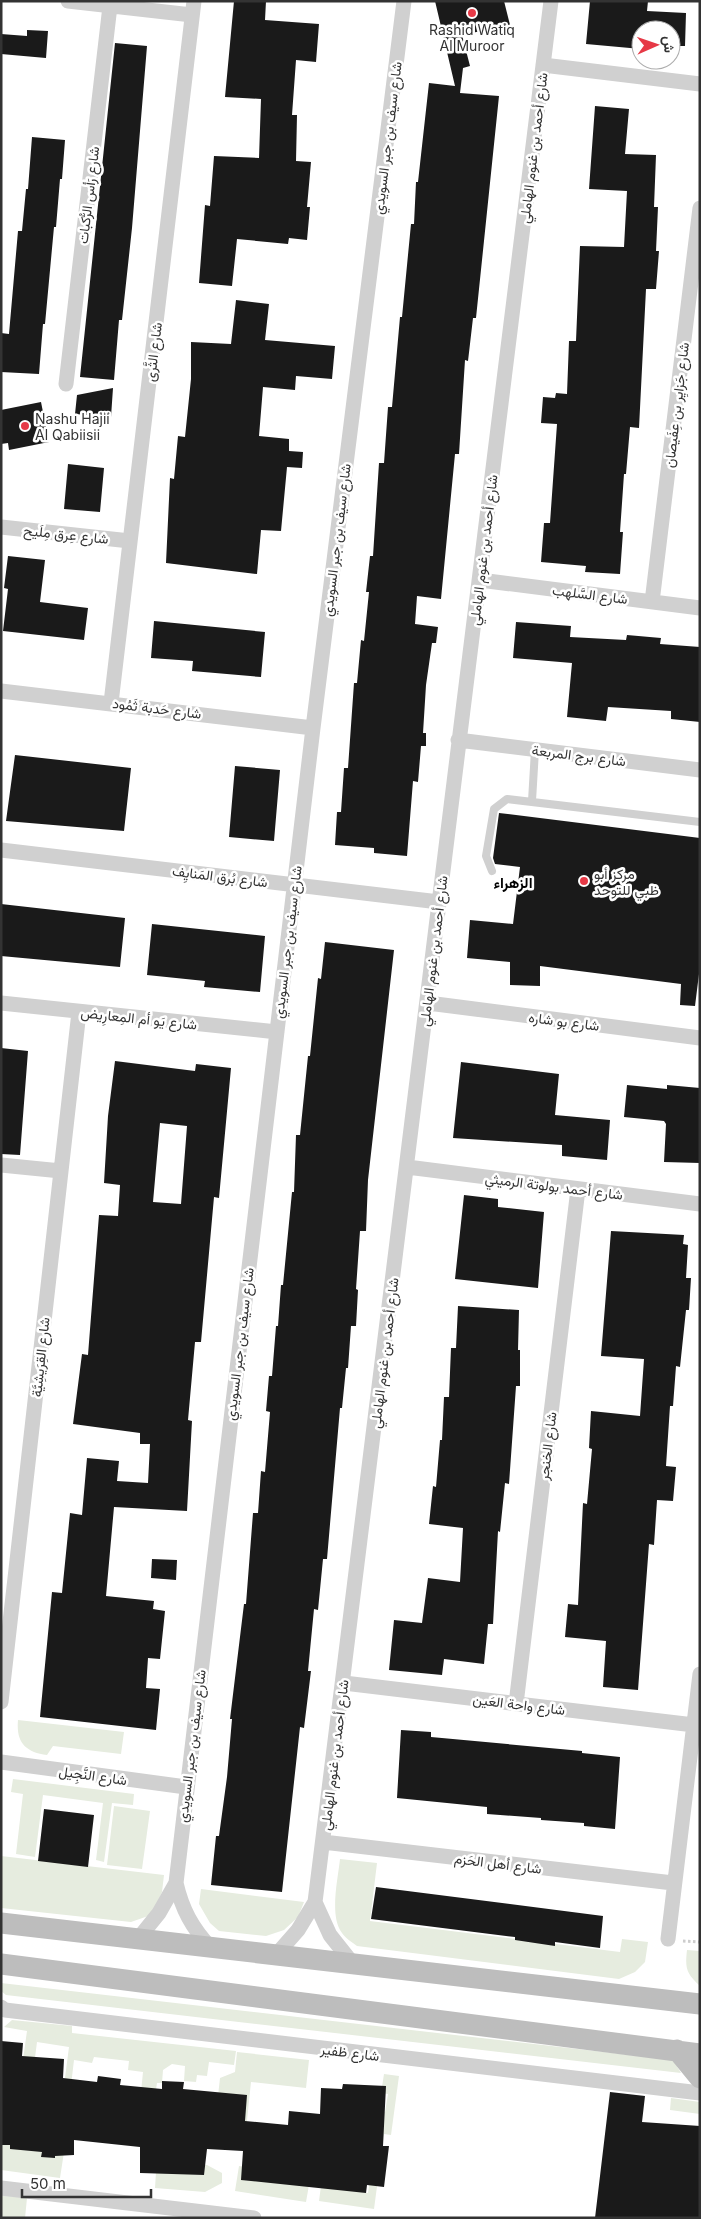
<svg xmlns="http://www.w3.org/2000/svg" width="701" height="2219" font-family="Inter,Vazirmatn,sans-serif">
	<rect width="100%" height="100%" fill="#fff"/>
	<path fill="#e6ecdf" d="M18,1720L124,1732L121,1754L53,1746L47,1755C25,1752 16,1742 18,1720Z
		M13,1779L134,1794L133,1805L112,1803L104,1862L96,1860L103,1803L43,1795L35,1857L16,1854L23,1794L11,1792Z
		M114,1806L150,1811L142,1869L107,1865Z
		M1,1856L164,1875L162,1892L151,1915L131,1922L1,1908Z
		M340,1859L377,1863L370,1921L620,1952L622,1939L648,1942L645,1962L635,1972L619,1979L357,1946C352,1942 345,1938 342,1933C329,1916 338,1879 340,1859Z
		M201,1889L304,1902L298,1917L284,1930L266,1936L219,1931L210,1923L199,1904Z
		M687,1950L700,1951V1986C686,1973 685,1968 687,1950Z
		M1,1983L673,2060L681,2073L6,1995L1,1991Z
		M12,2020L72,2026V2033L236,2051L234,2065L209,2062L207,2076L197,2075L196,2082L184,2081L185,2066L172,2064L163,2070L162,2083H157L154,2103L141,2092L143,2072L128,2070L129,2061L94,2057L92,2063L74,2060L70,2094L63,2093L69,2047L37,2042L31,2089L20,2081L27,2031L4,2027Z
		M237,2052L309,2060L306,2088L251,2082L246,2130L217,2105L220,2078L235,2072Z
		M384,2074L399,2076L391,2135L384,2134L374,2209L319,2201L321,2186L368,2193L377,2128L376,2111L385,2112L388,2094L381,2093Z
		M671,2098L700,2102V2114L670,2110Z
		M1,2139L64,2152L60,2178L1,2170Z
		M157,2156L167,2162L207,2165L222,2173V2183L205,2192L155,2188Z
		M239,2166L284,2173L309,2185L306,2202L235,2191Z
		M1,2195L27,2198L25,2218H1Z"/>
	<path fill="#1a1a1a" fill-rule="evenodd" d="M234,1H266L265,20L319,24L316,62L296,60L292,115H297L296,161L311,162L307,207H310L307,240L289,238L288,244L237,239L232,286L199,283L205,205L210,206L214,156L259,158L261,99L225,97Z
		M435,1H504L510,25L462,35L470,66L463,68L460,93L499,96L476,318H473L468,361L465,360L459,454H455L441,599L417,596L415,624L438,627L436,643H432L426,685L423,733H426V746H421L418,782L413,781L407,856L374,853V848L335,845L337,812H341L344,768H348L354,683H357L361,640L364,641L369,592H366L370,556H373L379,463H384L388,407H392L400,317H402L411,224H414L416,182H418L429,83L455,86Z
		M590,1H648L647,11L686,13L685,46H671V30H641V49L586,44Z
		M27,30L48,31L46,58L1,54V34L27,36Z
		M115,43L147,46L132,228L122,320H119L114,380L80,377Z
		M595,106L629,109L625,154L656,155L654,207H658L656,251H659L656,289H646L639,428L630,427L626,474H624L620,532H623L620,574L585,572L586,566L541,562L544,523H550L557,424L541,423L543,397L555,398L556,393L567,394L569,341H576L580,246L624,247L627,191L589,189Z
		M32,137L65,140L62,179H60L56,227H54L45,324H43L39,374L1,372V333L9,334L18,231H22L26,189H28Z
		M236,300L269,304L265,340L335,346L332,379L296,376L295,390L263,387L259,436L289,439V451L303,452L302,468L287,467L281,531L261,530L257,574L166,563L170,478L174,479L178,436L185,437L191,379V342L231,344Z
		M113,388L111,417L75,414L77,395Z
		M41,402L49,442L9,450L8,443L1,444V410Z
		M68,464L104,468L100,512L64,509Z
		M8,556L45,560L40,602L88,608L84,640L3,631L8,589L4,588Z
		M154,621L265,632L261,677L192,671L193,661L151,658Z
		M516,622L571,626L570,637L626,640L627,635L661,638L660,644L700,647V722L671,719V711L608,707L606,721L567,717L572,663L513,658Z
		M15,755L131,768L124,831L6,821Z
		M235,766L280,770L274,841L229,837Z
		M499,813L700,838V966L695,1006L680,1005L681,984L540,966V986L510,985V962L467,958L470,920L513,924L520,867L495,864L493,858Z
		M1,904L125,918L120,967L1,956Z
		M152,924L265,936L260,992L204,987L205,981L147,975Z
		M325,942L394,950L368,1180L366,1231H360L356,1289L358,1290L356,1326H351L348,1368H346L342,1408H340L327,1559H323L318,1610L314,1609L308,1671H311L304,1728L300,1727L282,1892L211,1885L216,1836H219L227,1777L232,1719H230L244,1604H246L253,1513H258L261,1471L265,1472L270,1412L266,1411L269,1376H272L276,1326H278L281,1285H283L292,1192H294L296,1135H300L308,1056H310L318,978L321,979Z
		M1,1048L28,1051L20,1155L1,1154Z
		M115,1061L195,1071L196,1064L231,1068L219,1198L214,1197L201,1342H195L188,1420L192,1421L187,1511L114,1507L106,1596L154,1601L153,1609L165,1611L160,1659L148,1658L146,1688L160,1689L156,1730L40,1717L52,1592L62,1593L70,1513L82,1515L87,1458L119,1461L117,1481L148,1483L150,1444H140V1433L73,1424L82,1354L88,1355L99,1215L118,1216L120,1185L104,1183L108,1116ZM160,1123L187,1126L181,1204L153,1202Z
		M461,1062L559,1074L555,1115L610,1120L607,1160L562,1156V1145L453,1138Z
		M627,1085L667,1089V1085L700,1088V1163L664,1162L666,1124L664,1121L624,1117Z
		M464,1195L498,1199V1207L544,1212L538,1288L455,1279Z
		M611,1231L684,1235L683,1244L688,1245L686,1278H691L689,1310H686L680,1367L676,1366L673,1406H670L666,1466L676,1467L673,1501L657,1500L654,1545L649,1544L638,1690L603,1687L606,1641L565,1637L568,1604L578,1605L583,1503L587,1504L592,1449L589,1448L591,1411L640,1416L644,1359L601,1356Z
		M458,1306L519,1310L518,1350H520V1386H516L509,1484L505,1483L500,1532L498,1531L493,1624H488L484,1664L444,1659L442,1675L389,1670L394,1620L422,1623L428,1578L460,1582L463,1528L429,1524L433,1486L436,1487L440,1440H442L444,1397H449L451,1348H456Z
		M152,1559L177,1560L176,1580L151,1578Z
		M401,1730L431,1732V1737L582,1751V1753L620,1757L615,1829L584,1826V1823L541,1820V1818L487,1814V1807L397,1798Z
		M44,1809L94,1815L88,1867L38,1861Z
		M376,1887L603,1916L600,1948L555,1942V1946L515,1940V1937L371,1919Z
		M1,2041L23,2043L22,2056L64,2059L63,2078L97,2082L98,2076L121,2079L120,2085L162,2089V2081L184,2082L183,2089L247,2095L245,2121L288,2125L289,2111L320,2114L321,2088L342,2089L343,2084L386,2086L383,2146H389L384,2187L367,2185L366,2193L241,2180L243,2151L207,2149L204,2175L140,2173V2147L74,2140V2155L55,2156V2158L41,2157L42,2152L10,2149V2145H1Z
		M610,2092L645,2096L642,2122L700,2126V2218H595Z"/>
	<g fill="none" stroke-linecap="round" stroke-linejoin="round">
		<path stroke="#cdcdcd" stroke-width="3" stroke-dasharray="2.5 2.5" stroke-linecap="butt" d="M683,1941L700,1942"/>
		<path stroke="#d0d0d0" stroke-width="8" d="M532,801L535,750
			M492,871L486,856L494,809L507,799L700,822"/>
		<path stroke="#d0d0d0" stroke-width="15" d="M68,1L192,15
			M543,65L700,84
			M66,384L110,6
			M1,527L130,541
			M480,580L700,608
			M652,602L700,208
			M1,691L313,728
			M111,703L194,1
			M458,740L700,770
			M1,850L439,902
			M1,1003L277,1032
			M428,1003L700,1038
			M1,1165L61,1171
			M407,1167L700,1204
			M344,1683L694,1725
			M1,1702L79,1012
			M516,1704L578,1189
			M1,1762L186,1787
			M323,1842L673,1883
			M315,1902L330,1935L353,1964
			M138,1939L159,1913L176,1883
			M668,1939L700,1674
			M211,1948C192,1928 182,1909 176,1883L313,728L404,1
			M276,1955L298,1930L315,1902L551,1
			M1,2007L5,2010L700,2093
			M1,2188L254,2218"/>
		<path stroke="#bdbdbd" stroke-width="21" d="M1,1923L700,2004
			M1,1964L700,2054
			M677,2050L700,2078"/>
	</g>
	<g fill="#e63946" stroke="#fff" stroke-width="2">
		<circle cx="472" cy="13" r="5"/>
		<circle cx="25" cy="426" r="5"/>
		<circle cx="584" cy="881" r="5"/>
	</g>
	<g text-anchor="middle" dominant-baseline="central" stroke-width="5" stroke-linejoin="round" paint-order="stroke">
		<g font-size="14" fill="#333" stroke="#fff" text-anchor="start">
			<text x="472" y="29" text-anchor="middle">Rashid Watiq<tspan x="472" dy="16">Al Muroor</tspan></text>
			<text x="35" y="418">Nashu Hajii<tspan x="35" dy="16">Al Qabiisii</tspan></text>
			<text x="594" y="873">مركز أبو<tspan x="594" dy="16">ظبي للتوحد</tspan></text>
		</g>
		<g font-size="14" fill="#333" stroke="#fff">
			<text transform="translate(387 138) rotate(-83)">شارع سيف بن جبر السويدي</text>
			<text transform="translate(533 148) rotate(-83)">شارع أحمد بن غنوم الهاملي</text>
			<text transform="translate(88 195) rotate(-83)">شارع رَأس الرُّكبات</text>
			<text transform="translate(153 352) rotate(-83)">شارع الثَّرى</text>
			<text transform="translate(676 405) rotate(-83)">شارع جَزايِر بن عِفَيصان</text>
			<text transform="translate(66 534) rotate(6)">شارع عِرق مِلَيح</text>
			<text transform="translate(336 540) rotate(-83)">شارع سيف بن جبر السويدي</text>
			<text transform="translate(483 550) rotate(-83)">شارع أحمد بن غنوم الهاملي</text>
			<text transform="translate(590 594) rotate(7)">شارع السَّلهب</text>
			<text transform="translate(157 708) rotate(7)">شارع حَدبة ثَمُود</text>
			<text transform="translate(579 755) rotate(7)">شارع برج المربعة</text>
			<text transform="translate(220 876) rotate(7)">شارع بُرق المَنايِف</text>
			<text transform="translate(287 942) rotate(-83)">شارع سيف بن جبر السويدي</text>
			<text transform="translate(433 951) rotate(-83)">شارع أحمد بن غنوم الهاملي</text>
			<text transform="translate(139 1018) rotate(6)">شارع يَو أم المِعارِيض</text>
			<text transform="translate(564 1021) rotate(7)">شارع بو شاره</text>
			<text transform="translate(554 1186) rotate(7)">شارع أحمد بولوتة الرميثي</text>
			<text transform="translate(239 1344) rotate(-83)">شارع سيف بن جبر السويدي</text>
			<text transform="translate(384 1353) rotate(-83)">شارع أحمد بن غنوم الهاملي</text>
			<text transform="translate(40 1357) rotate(-84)">شارع القِرَيشِيَّة</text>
			<text transform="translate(547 1446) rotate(-83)">شارع الخنجر</text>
			<text transform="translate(519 1704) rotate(7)">شارع واحة العَين</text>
			<text transform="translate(191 1746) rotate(-83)">شارع سيف بن جبر السويدي</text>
			<text transform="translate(334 1755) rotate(-83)">شارع أحمد بن غنوم الهاملي</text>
			<text transform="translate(93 1775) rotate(8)">شارع النَّجِيل</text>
			<text transform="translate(498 1863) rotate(7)">شارع أهل الحَزم</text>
			<text transform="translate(350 2052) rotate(7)">شارع ظفير</text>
		</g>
		<g font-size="15" font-weight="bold" fill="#000" stroke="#fff">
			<text x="513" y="882">الزهراء</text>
		</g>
	</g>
	<rect width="701" height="2219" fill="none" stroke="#333333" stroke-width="5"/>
	<g transform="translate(656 45) rotate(88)"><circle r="24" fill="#ffffff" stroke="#adadad"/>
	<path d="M0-4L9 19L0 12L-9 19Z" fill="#e63946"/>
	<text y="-8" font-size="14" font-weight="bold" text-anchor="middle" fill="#333333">ش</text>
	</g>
	<path d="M22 2189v8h129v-8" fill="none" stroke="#333333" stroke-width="2.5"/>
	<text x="30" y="2189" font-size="15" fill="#333333" stroke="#ffffff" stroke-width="4" paint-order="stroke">50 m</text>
</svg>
